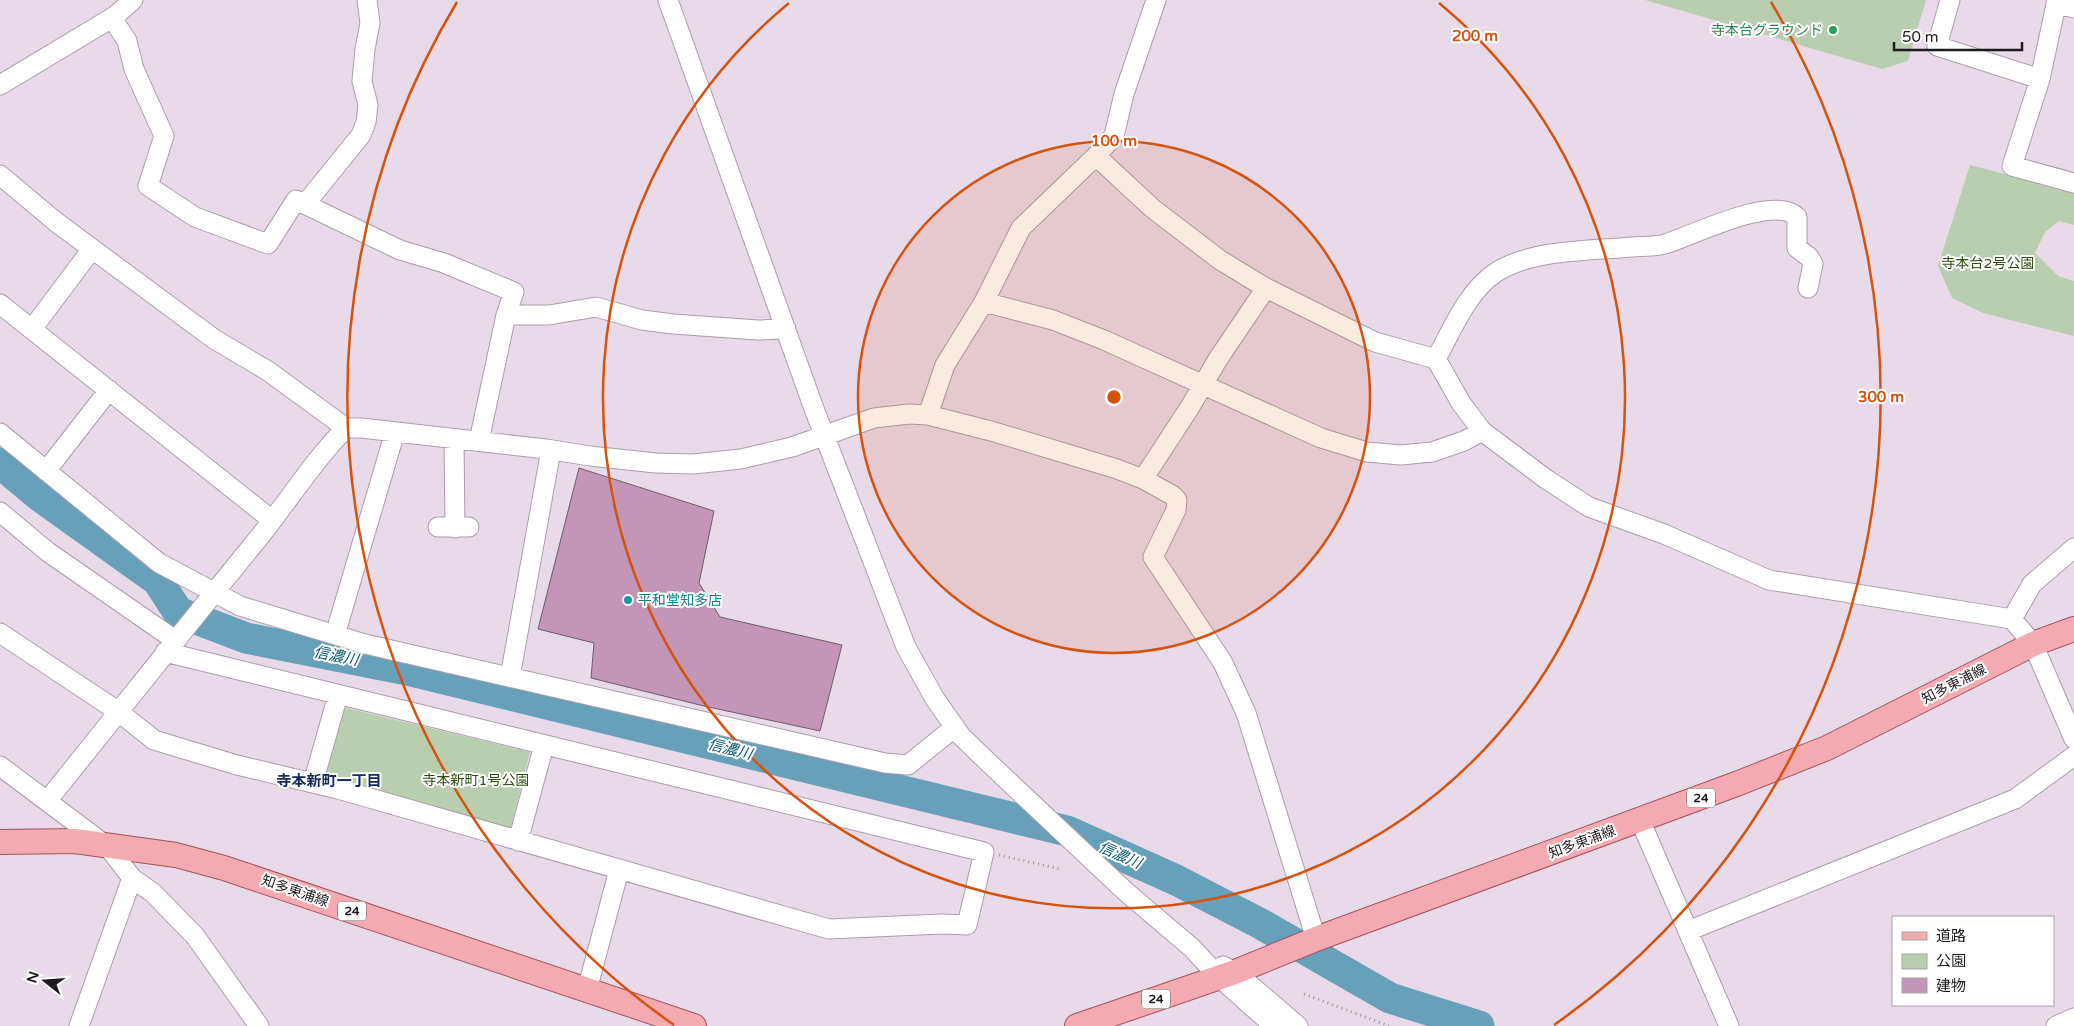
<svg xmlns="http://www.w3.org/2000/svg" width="2074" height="1026" font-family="'Varela Round','Noto Sans JP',sans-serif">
	<rect width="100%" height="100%" fill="#e9dae9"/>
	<path fill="#b9ceae" d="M1645,0H1926L1908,61L1882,69Z
		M1970,165L2074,192V225L2059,221L2045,232L2035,253L2058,276L2074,281V336L1983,313L1952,298L1938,266Z
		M342,707L530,752L510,831L323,778Z"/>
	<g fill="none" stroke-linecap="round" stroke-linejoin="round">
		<path stroke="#66a0b9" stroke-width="31" d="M0,463L42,498L158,581L178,612L246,638L407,670L1067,831L1176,880L1261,924L1390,998L1479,1026"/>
	</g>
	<path fill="#c395b6" stroke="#6d5d68" d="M579,468L714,511L699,583L720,617L842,645L820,731L704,706L591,678L594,643L538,629Z"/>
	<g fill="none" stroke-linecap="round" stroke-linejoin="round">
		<defs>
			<path id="minor" d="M668,0L813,406L906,647L935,699L961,736L990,764L1125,891L1192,948L1220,978L1274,1026
				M1950,0L1937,46L2040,79L2057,0
				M2056,3L2074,8
				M112,18L127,41L134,69L164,136L148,186L195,217L268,244L296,200L400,250L444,263L514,292L506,315H549L596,307L642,320L673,324L758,330L786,329
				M2040,79L2012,166L2074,183
				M0,85L115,16L133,0
				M1096,156L1152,208L1220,260L1266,288L1375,342L1436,359L1461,403L1482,431L1546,479L1589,507L1664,534L1769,580L2012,619L2033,644L2074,739
				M0,175L56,222L214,339L268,371L346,428
				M306,203L361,135L366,122L368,105L362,81L365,49L370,23L367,0
				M984,302L1053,320L1104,340L1321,438L1367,452L1401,455L1432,452L1464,441L1482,431
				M0,304L272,520
				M32,329L92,249
				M1436,359C1452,330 1467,292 1495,273C1531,249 1590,251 1631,247C1642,246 1655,247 1665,244C1694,235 1774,194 1797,217V248L1809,257L1813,264L1808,288
				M928,415L945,365L984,302L1021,228L1096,156L1114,136L1124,94L1156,0
				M0,433L159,563L240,606L365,644L885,763L908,765L955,727
				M454,439L455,528
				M479,441L506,315
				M46,471L109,390
				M1143,479L1190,407L1218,359L1266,288
				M0,512L48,552L175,640
				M438,527H469
				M2012,619L2032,584L2074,548
				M0,633L119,712L154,740L237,765L338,789L829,929L942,924L967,925L984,852L165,652
				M335,635L395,432
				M510,677L551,450
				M0,766L108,847L132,878L153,893L195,936L259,1026
				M313,783L338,695
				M47,801C118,713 189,623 261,535C289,500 314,460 346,428H361L546,449L590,456L656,463L693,464L741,459L792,447L874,418L909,414L928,415L991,431L1117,469L1143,479L1172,495L1177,500L1176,510L1153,557L1223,663L1246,713L1316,939
				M1640,820L1729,1026
				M518,841L544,745
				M1688,931L2015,799L2074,756
				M1223,966L1235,972L1298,1026
				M587,990L619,870
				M79,1026L132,878
				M2056,1026L2074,1018"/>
			<path id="major" d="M0,842L75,841L176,855L224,868L694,1026
				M1077,1026L1235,972L1316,939L1739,783L1827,748L2033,644L2074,629"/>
		</defs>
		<use href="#minor" stroke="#ab9dab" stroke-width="21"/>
		<use href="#major" stroke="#a3535c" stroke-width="26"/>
		<path stroke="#a095a0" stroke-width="3" stroke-dasharray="1 4" stroke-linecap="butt" d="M999,855L1060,869
			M1304,994L1389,1026"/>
		<use href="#minor" stroke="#fff" stroke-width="19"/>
		<use href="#major" stroke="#f3aab2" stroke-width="24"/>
	</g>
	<circle cx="1114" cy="397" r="256" fill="#d4530e" fill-opacity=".12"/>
	<g fill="none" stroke="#d4530e" stroke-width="2.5">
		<circle cx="1114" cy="397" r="256"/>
		<path d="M1439 3A511 511 0 1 1 789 3"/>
		<path d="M674 1025A767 767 0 0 1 457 2M1771 2A767 767 0 0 1 1554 1025"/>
	</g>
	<circle fill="#2e9e5b" stroke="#fff" stroke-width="2" cx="1833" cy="30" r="5"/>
	<circle fill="#0f9aa8" stroke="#fff" stroke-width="2" cx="628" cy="600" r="5"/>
	<g text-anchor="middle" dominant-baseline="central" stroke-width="4" stroke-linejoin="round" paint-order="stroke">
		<g fill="#fff" stroke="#625e62" stroke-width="1">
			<rect x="1687" y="788.5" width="28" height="19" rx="4"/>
			<rect x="338" y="901.5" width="28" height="19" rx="4"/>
			<rect x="1142" y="989.5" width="28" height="19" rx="4"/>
		</g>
		<g font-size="12" font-weight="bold" fill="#1e191e">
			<text x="1701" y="798">24</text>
			<text x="352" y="911">24</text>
			<text x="1156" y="999">24</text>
		</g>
		<g font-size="14" fill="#27864d" stroke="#fff" text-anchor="end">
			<text x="1823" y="30">寺本台グラウンド</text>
		</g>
		<g font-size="14" fill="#2b4e0c" stroke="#fff">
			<text x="1988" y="263">寺本台2号公園</text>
			<text x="476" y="780">寺本新町1号公園</text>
		</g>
		<g font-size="14" fill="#0d838f" stroke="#fff" text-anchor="start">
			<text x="638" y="600">平和堂知多店</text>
		</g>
		<g font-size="14" fill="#1e191e" stroke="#fff">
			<text transform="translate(1954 684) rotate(-27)">知多東浦線</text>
			<text transform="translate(1582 842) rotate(-20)">知多東浦線</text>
			<text transform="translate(295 891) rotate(19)">知多東浦線</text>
		</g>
		<g font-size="15" font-style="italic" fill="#085772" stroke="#fff">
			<text transform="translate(336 656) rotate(11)">信濃川</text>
			<text transform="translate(730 749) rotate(14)">信濃川</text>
			<text transform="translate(1120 855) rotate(24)">信濃川</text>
		</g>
		<g font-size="15" font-weight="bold" fill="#132b60" stroke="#fff">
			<text x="329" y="781">寺本新町一丁目</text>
		</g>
	</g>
	<circle cx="1114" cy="397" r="8" fill="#d4530e" stroke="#fff" stroke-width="2.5"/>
	<g font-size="15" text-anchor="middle" font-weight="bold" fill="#d4530e" stroke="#fff" stroke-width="4" stroke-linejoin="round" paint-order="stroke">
		<text x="1475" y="41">200 m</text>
		<text x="1114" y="146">100 m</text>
		<text x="1881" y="402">300 m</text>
	</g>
	<rect x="1892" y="916" width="162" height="90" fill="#ffffff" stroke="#a5a3a5"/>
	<rect x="1902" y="932" width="25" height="8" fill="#f3aab2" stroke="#a5a3a5"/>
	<text x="1936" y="941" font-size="15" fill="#1e191e">道路</text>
	<rect x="1902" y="954" width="25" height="15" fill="#b9ceae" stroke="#a5a3a5"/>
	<text x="1936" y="966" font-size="15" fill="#1e191e">公園</text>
	<rect x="1902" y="978" width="25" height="15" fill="#c395b6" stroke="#a5a3a5"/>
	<text x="1936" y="991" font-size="15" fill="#1e191e">建物</text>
	<g transform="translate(45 981) rotate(287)" stroke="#ffffff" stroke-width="4" paint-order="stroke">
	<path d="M0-4L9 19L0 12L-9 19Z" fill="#1e191e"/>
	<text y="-8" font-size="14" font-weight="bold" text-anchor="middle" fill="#1e191e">N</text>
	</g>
	<path d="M1894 42v8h128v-8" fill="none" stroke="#1e191e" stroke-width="2.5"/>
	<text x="1902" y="42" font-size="15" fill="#1e191e" stroke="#ffffff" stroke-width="4" paint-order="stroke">50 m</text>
</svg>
